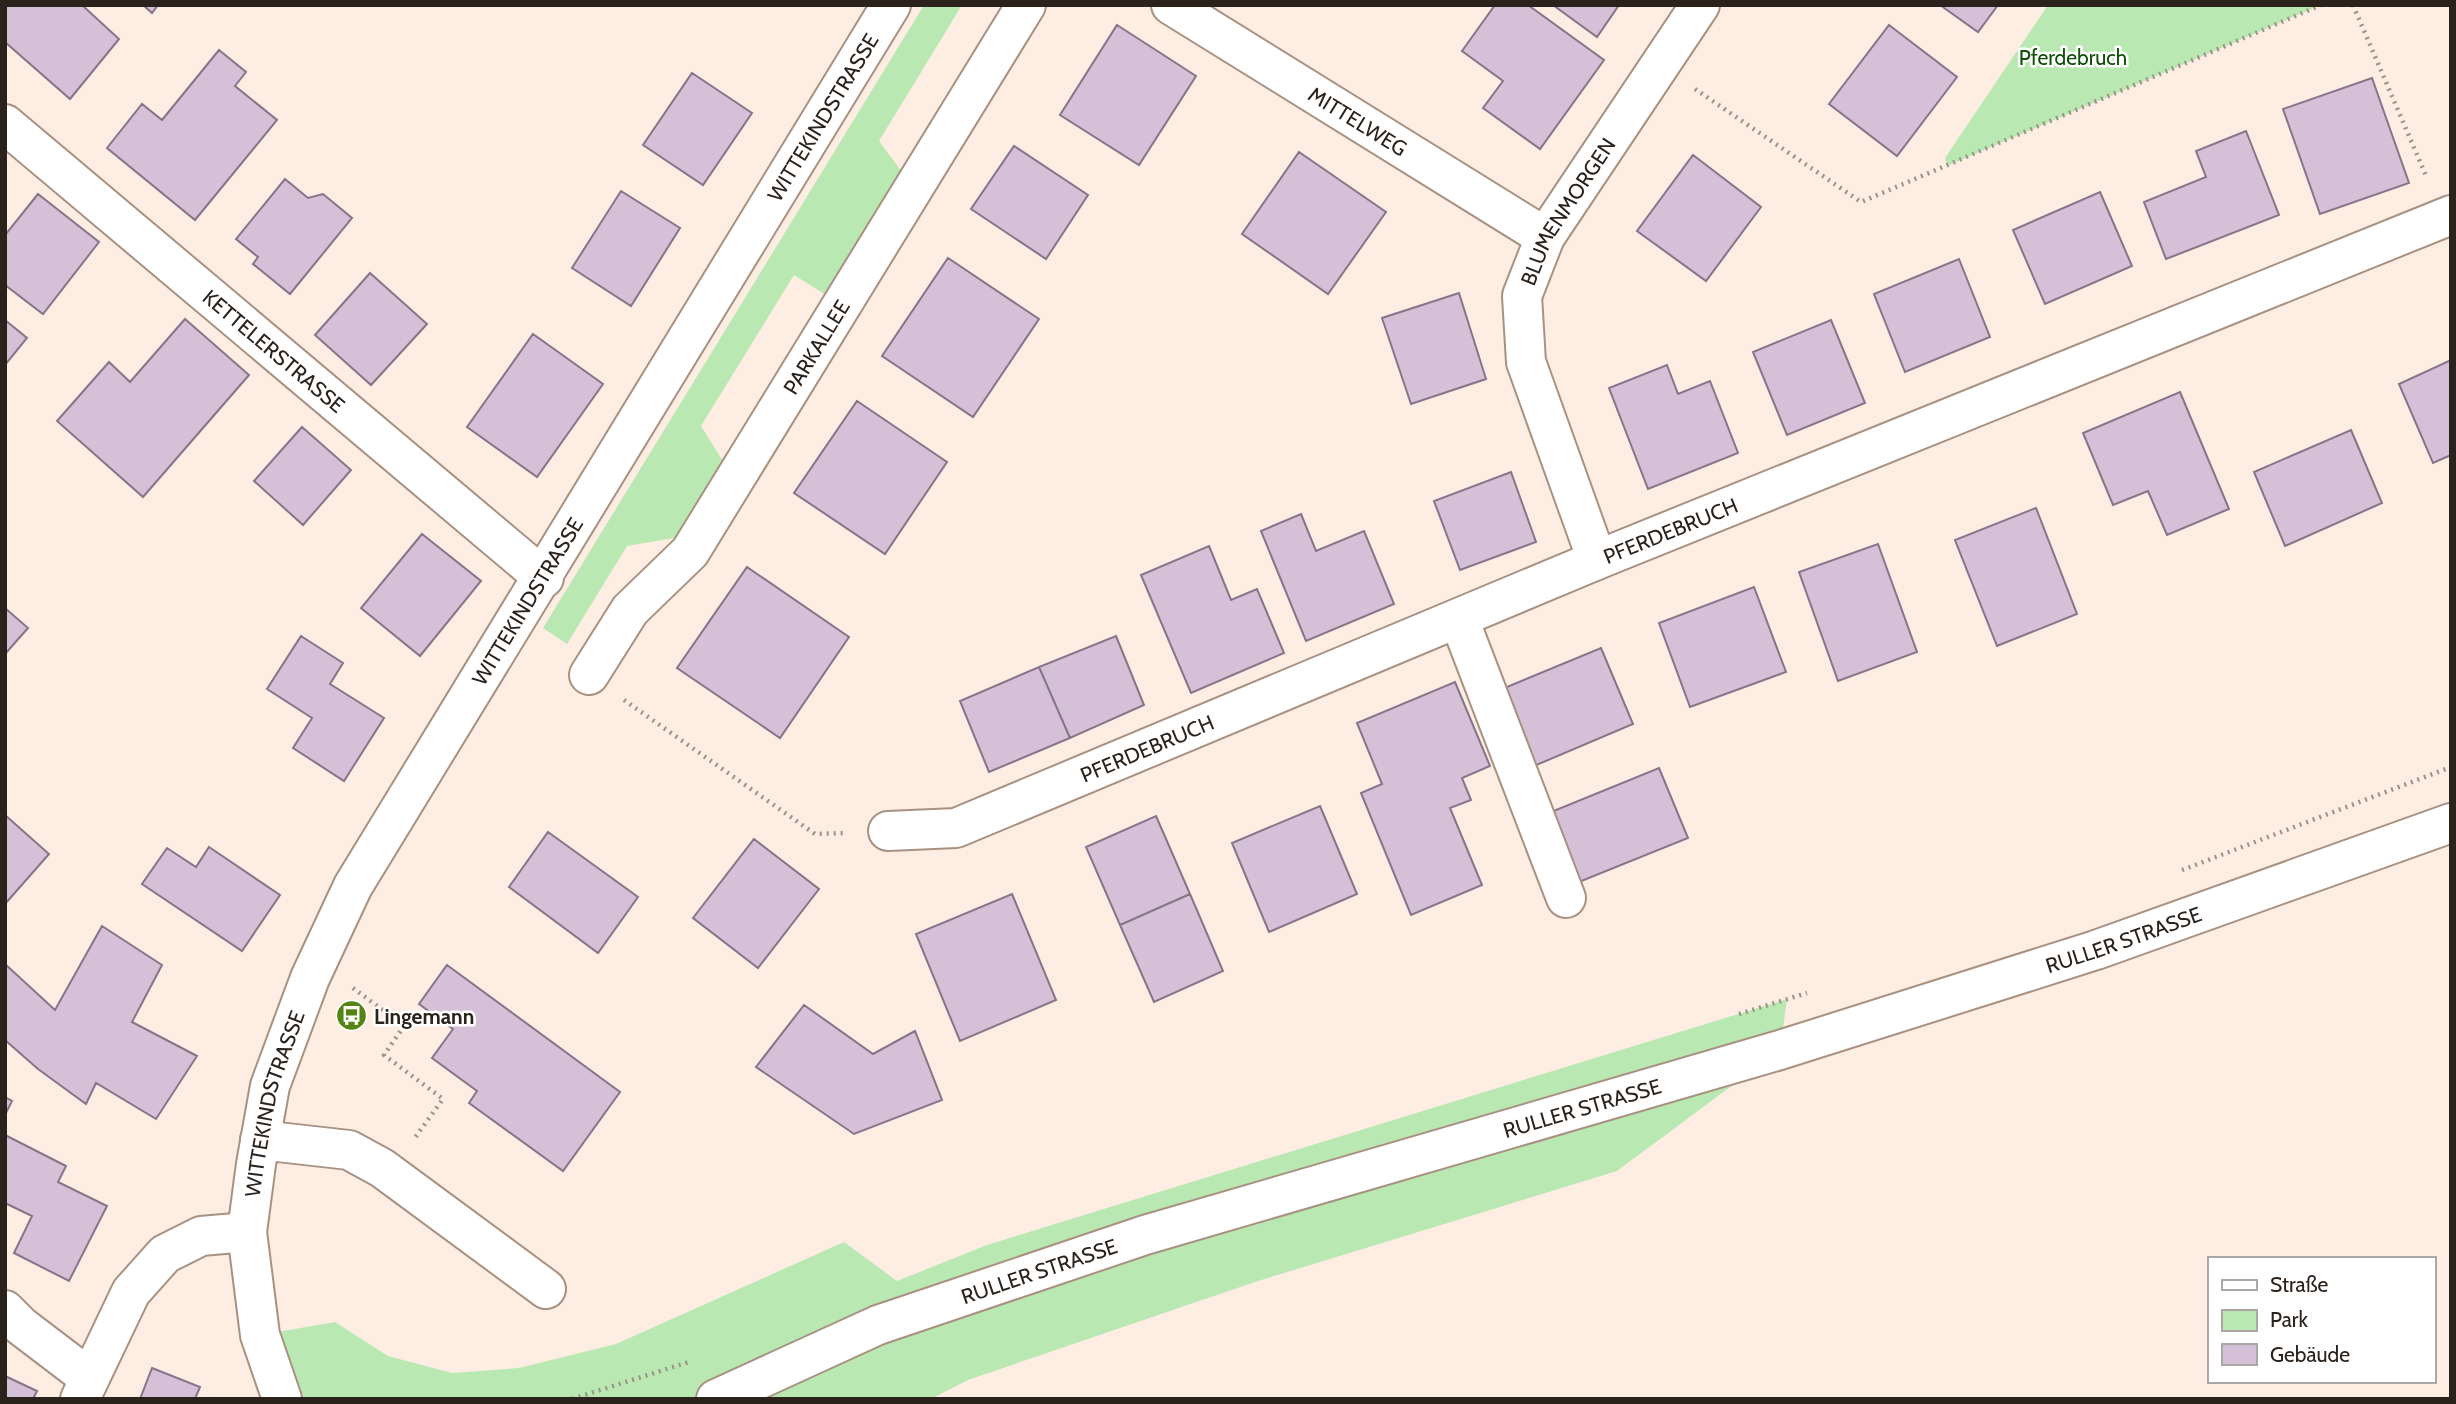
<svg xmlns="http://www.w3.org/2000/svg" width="2456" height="1404" font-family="Cabin,sans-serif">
	<rect width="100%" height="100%" fill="#fdede3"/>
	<path fill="#bae8b3" d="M924,5H962L879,141L902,172L826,295L794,275L701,426L723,461L674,538L627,546L567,644L543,628Z
		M2048,5H2321L1947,166L1945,158Z
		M1787,999L1780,1050L1617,1171L1258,1281L968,1380L931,1399H282L260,1335L335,1322L388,1356L452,1373L519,1368L616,1344L844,1242L897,1281L987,1245Z"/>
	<path fill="#d4c1d7" stroke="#867489" stroke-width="2" d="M5,5H82L119,39L70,99L5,42Z
		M143,5H158L152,13Z
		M1495,5H1528L1604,60L1540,149L1483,108L1503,81L1462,51Z
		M1553,5H1619L1597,37Z
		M1940,5H1998L1978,32Z
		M1117,25L1196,76L1139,165L1060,115Z
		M1889,25L1957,77L1897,156L1829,104Z
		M219,50L246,72L235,86L277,120L195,220L107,148L142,104L162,120Z
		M692,73L752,113L703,185L643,145Z
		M2372,78L2409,183L2320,214L2283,109Z
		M2246,131L2279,215L2166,259L2144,202L2206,177L2196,151Z
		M1014,146L1088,195L1046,259L971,209Z
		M1299,152L1386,212L1328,294L1242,234Z
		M1693,155L1761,207L1706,281L1637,231Z
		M285,179L308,198L323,194L352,218L290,294L253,264L258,257L236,239Z
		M621,191L680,228L631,306L572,268Z
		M2100,192L2132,266L2045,304L2013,230Z
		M38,194L99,242L43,314L5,285V235Z
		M948,258L1039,319L973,417L882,356Z
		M1959,259L1990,337L1905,372L1874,294Z
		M370,273L427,324L371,385L315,335Z
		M1459,293L1486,379L1411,404L1382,318Z
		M185,319L249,375L143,497L57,421L109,362L130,382Z
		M5,320L27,338L5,365Z
		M1831,320L1865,403L1787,435L1753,352Z
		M533,334L603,384L537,477L467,427Z
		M2451,360V455L2433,463L2399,384Z
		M1667,365L1678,394L1710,381L1738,453L1648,489L1609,388Z
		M2180,392L2229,509L2167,535L2148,491L2113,505L2083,433Z
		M857,401L947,462L885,554L794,493Z
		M302,427L351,470L303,525L254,481Z
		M2351,430L2382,503L2285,546L2254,472Z
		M1511,472L1536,542L1460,570L1434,501Z
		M2036,508L2077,614L1997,646L1955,540Z
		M1301,514L1316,551L1364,531L1394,604L1306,641L1261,531Z
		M422,534L481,581L420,656L361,608Z
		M1878,544L1917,652L1838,681L1799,572Z
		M1209,546L1231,600L1257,589L1284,653L1191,693L1141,575Z
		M747,567L849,637L780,738L677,668Z
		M1754,587L1786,672L1690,707L1659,623Z
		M5,608L28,628L5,654Z
		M301,636L343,663L330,684L384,718L344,781L293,748L312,718L267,689Z
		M1116,636L1144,705L1070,738L1039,667Z
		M1601,648L1633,724L1534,766L1502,689Z
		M1039,667L1070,738L989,772L960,701Z
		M1455,682L1490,766L1462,778L1471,800L1450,808L1482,885L1411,915L1361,793L1382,784L1357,723Z
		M1659,768L1688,838L1579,882L1551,812Z
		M1320,806L1357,894L1269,932L1232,843Z
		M5,815L49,854L5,904Z
		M1156,816L1190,894L1120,925L1086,847Z
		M548,832L638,897L598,953L509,887Z
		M754,839L819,889L758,968L693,918Z
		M209,847L280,895L242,951L142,884L167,848L196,867Z
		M1012,894L1056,1000L960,1041L916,934Z
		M1190,894L1223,971L1154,1002L1120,925Z
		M102,926L162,965L132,1022L197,1056L156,1119L96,1083L86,1104L38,1069L5,1040V964L55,1010Z
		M447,965L620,1092L563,1171L469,1103L477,1091L432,1058L453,1029L419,1004Z
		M804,1005L873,1054L915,1031L942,1100L854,1134L756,1067Z
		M5,1097L12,1101L5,1115Z
		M5,1135L66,1166L58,1182L107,1206L69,1281L14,1253L32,1216L5,1203Z
		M152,1368L200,1387L195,1399H140Z
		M5,1376L37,1391L33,1399H5Z"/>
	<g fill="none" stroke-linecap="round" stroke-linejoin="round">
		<defs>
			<g id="minor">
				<path id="s1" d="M1171,5L1545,237"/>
				<path id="s2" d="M5,124L544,578"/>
				<path id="s3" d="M1597,560L1526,362L1522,296L1545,237L1700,5"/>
				<path d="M1459,619L1566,898"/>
				<path id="s4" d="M589,675L630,610L690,552L1026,5"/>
				<path id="s5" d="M888,831L956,828L1597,560L2451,215"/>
				<path d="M260,1140L349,1150L382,1168L546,1289"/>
				<path d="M5,1310L21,1326L88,1377"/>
				<path d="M80,1399L131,1292L165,1254L201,1236L247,1232"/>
				<path id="s6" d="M282,1399L260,1335L247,1232L256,1164L270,1086L310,978L353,886L891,5"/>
			</g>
			<g id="major">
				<path id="s7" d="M716,1399L878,1325L1145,1235L1780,1050L2096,950L2451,823"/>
			</g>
		</defs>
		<use href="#minor" stroke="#a99181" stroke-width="42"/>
		<use href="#major" stroke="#a99181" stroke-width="42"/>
		<path stroke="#9d9188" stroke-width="4.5" stroke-dasharray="2 5" stroke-linecap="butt" d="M2353,5L2427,178
			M1695,89L1861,202L2321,5
			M624,700L815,834L846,833
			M2182,870L2451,767
			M353,988L404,1026L384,1055L443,1099L414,1139
			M1739,1014L1807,993
			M572,1399L692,1361"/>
		<use href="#minor" stroke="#fff" stroke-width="38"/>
		<use href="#major" stroke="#fff" stroke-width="38"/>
	</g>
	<defs>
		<symbol id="bus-disc" viewBox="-11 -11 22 22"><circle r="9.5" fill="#558414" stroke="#fff"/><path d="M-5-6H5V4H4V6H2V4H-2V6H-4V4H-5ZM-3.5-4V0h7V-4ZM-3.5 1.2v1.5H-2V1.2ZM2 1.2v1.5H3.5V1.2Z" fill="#fff"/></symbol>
	</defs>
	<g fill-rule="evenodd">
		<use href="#bus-disc" x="334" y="998" width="35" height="35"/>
	</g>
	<g text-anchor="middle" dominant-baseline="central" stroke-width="5" stroke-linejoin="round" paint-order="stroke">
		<g font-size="21" fill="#104f07" stroke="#fff">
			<text x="2073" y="57">Pferdebruch</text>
		</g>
		<g font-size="21" fill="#2b221c" stroke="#fff">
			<text stroke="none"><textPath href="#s6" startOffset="1437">WITTEKINDSTRASSE</textPath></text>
			<text stroke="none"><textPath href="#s1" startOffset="220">MITTELWEG</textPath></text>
			<text stroke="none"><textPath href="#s3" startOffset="373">BLUMENMORGEN</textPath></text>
			<text stroke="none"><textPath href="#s4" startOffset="401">PARKALLEE</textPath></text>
			<text stroke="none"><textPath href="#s2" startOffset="352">KETTELERSTRASSE</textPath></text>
			<text stroke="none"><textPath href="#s5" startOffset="842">PFERDEBRUCH</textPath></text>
			<text stroke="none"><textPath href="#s6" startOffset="870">WITTEKINDSTRASSE</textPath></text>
			<text stroke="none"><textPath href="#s5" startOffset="275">PFERDEBRUCH</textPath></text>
			<text stroke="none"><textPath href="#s7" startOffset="1482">RULLER STRASSE</textPath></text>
			<text stroke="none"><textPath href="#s6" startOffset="303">WITTEKINDSTRASSE</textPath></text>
			<text stroke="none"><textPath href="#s7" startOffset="915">RULLER STRASSE</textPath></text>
			<text stroke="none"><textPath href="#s7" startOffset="348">RULLER STRASSE</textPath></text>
		</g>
		<g font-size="21" font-weight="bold" fill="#2b221c" stroke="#fff" text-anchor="start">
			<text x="374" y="1016">Lingemann</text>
		</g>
	</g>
	<rect width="2456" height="1404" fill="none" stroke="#2b221c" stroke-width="14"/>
	<rect x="2208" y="1257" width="228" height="126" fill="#ffffff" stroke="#aaa7a4" stroke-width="2"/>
	<rect x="2222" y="1280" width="35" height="10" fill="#ffffff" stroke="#aaa7a4" stroke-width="2"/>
	<text x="2270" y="1292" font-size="21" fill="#2b221c">Straße</text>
	<rect x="2222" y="1310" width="35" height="21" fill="#bae8b3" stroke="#aaa7a4" stroke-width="2"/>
	<text x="2270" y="1327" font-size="21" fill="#2b221c">Park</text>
	<rect x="2222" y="1344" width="35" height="21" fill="#d4c1d7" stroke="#aaa7a4" stroke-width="2"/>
	<text x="2270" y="1362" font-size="21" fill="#2b221c">Gebäude</text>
</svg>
